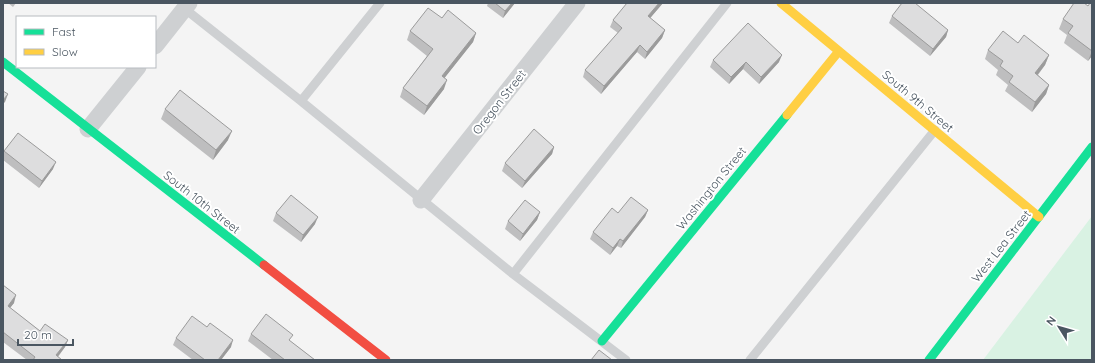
<svg xmlns="http://www.w3.org/2000/svg" width="1095" height="363" font-family="Quicksand,sans-serif">
	<rect width="100%" height="100%" fill="#f4f4f4"/>
	<path fill="#d9f2e3" d="M1092,216V360H983Z"/>
	<g fill="none" stroke-linecap="round" stroke-linejoin="round">
		<path stroke="#ced0d2" stroke-width="9" d="M380,3L301,101L513,274
			M185,9L301,101
			M626,360L513,274L727,3
			M750,360L935,130"/>
		<path stroke="#ced0d2" stroke-width="17" d="M155,46L189,3
			M88,129L138,67
			M421,200L577,3"/>
		<path stroke="#16e098" stroke-width="9" d="M3,62L264,265
			M602,341L787,115
			M929,360L1092,147"/>
		<path stroke="#ffcf43" stroke-width="9" d="M781,3L1039,217
			M787,115L839,51"/>
		<path stroke="#f24e42" stroke-width="9" d="M264,265L386,360"/>
	</g>
	<path fill="#bebebf" d="M8,3H16L13,7Z
		M488,3H515L503,18L487,6Z
		M663,3L650,18L665,30L662,38L645,59L637,52L601,94L583,77L585,70L618,33L610,27L613,20Z
		M1088,6L1092,56L1088,61L1064,43L1067,35L1059,29L1063,19Z
		M892,16L948,30L946,37L930,56L889,23Z
		M442,18L476,33L473,42L444,78V89L424,115L400,97L403,88L427,56L407,40L410,31Z
		M1018,43L1049,55L1045,65L1038,75L1049,85L1046,94L1032,112L1005,91L1008,85L996,75L998,70L985,59L988,50Z
		M713,60L779,62L759,84L743,69L729,84L710,67Z
		M165,109L228,140L213,160L161,119Z
		M554,147L552,154L522,188L502,171L505,163Z
		M4,151L53,169L39,188L3,160Z
		M648,210L645,217L621,248L617,246L610,255L590,239L593,232L618,213Z
		M540,212L537,220L520,241L505,229L508,221Z
		M276,213L315,224L301,242L273,221Z
		M3,285L14,303L10,308L40,331L68,340L65,347L58,357L62,360H27L3,342Z
		M251,334L290,341L315,360H273L248,341Z
		M176,338L231,347L221,360H193L173,345Z"/>
	<path fill="#9b9b9b" d="M512,3H515L503,18L505,11Z
		M659,3H663L646,23L648,16Z
		M665,30L662,38L645,59L647,52Z
		M948,30L946,37L930,56L933,49Z
		M476,33L473,42L439,85L442,76Z
		M640,45L637,52L601,94L604,86Z
		M1092,51V56L1088,61Z
		M782,55L779,62L759,84L761,77Z
		M1049,55L1045,65L1031,83L1035,73Z
		M746,62L743,69L729,84L731,77Z
		M447,80L444,89L424,115L427,106Z
		M1049,85L1046,94L1032,112L1035,102Z
		M8,94L5,102L3,104V100Z
		M232,131L228,140L213,160L216,150Z
		M554,147L552,154L522,188L525,181Z
		M56,162L53,169L39,188L42,181Z
		M648,210L645,217L621,248L623,241Z
		M540,212L537,220L520,241L523,234Z
		M318,217L315,224L301,242L303,235Z
		M620,239L617,246L610,255L613,248Z
		M16,295L14,303L5,314L8,306Z
		M68,340L65,347L55,360L56,355Z
		M233,340L231,347L221,360H218Z"/>
	<path fill="#ddddde" stroke="#9b9b9b" d="M495,3H512L505,11Z
		M627,3H659L648,16L665,30L647,52L640,45L604,86L585,70L622,28L613,20Z
		M902,3H915L948,30L933,49L892,16Z
		M1074,3H1084L1088,6L1090,3H1092V51L1068,33L1073,26L1063,19Z
		M428,8L442,18L448,10L476,33L442,76L447,80L427,106L403,88L433,49L410,31Z
		M748,23L782,55L761,77L746,62L731,77L713,60Z
		M1003,31L1018,43L1024,35L1049,55L1035,73L1049,85L1035,102L1009,82L1013,76L1000,66L1003,61L988,50Z
		M180,90L232,131L216,150L165,109Z
		M3,91L8,94L3,100Z
		M534,129L554,147L525,181L505,163Z
		M18,133L56,162L42,181L4,151Z
		M291,195L318,217L303,235L276,213Z
		M631,197L648,210L623,241L620,239L613,248L593,232L612,208L618,213Z
		M525,200L540,212L523,234L508,221Z
		M3,285L16,295L8,306L40,331L45,324L68,340L56,355L62,360H33L35,357L3,332Z
		M266,314L293,335L289,340L315,360H285L251,334Z
		M192,316L207,327L210,323L233,340L218,360H205L176,338Z
		M599,350L612,360H591Z"/>
	<g text-anchor="middle" dominant-baseline="central" stroke-width="4" stroke-linejoin="round" paint-order="stroke">
		<g font-size="12" fill="#4a5661" stroke="#fff">
			<text transform="translate(918 101) rotate(40)">South 9th Street</text>
			<text transform="translate(499 102) rotate(-52)">Oregon Street</text>
			<text transform="translate(711 188) rotate(-51)">Washington Street</text>
			<text transform="translate(202 202) rotate(38)">South 10th Street</text>
			<text transform="translate(1001 246) rotate(-52)">West Lea Street</text>
		</g>
	</g>
	<rect width="1095" height="363" fill="none" stroke="#4a5661" stroke-width="8"/>
	<rect x="16" y="16" width="140" height="52" fill="#ffffff" stroke="#b7bbc0"/>
	<rect x="24" y="29" width="20" height="6" fill="#16e098" stroke="#b7bbc0"/>
	<text x="52" y="36" font-size="12" fill="#4a5661">Fast</text>
	<rect x="24" y="49" width="20" height="6" fill="#ffcf43" stroke="#b7bbc0"/>
	<text x="52" y="56" font-size="12" fill="#4a5661">Slow</text>
	<g transform="translate(1059 327) rotate(307)" stroke="#ffffff" stroke-width="3" paint-order="stroke">
	<path d="M0-3L7 15L0 10L-7 15Z" fill="#4a5661"/>
	<text y="-6" font-size="11" font-weight="bold" text-anchor="middle" fill="#4a5661">N</text>
	</g>
	<path d="M18 339v6h55v-6" fill="none" stroke="#4a5661" stroke-width="2"/>
	<text x="24" y="339" font-size="12" fill="#4a5661" stroke="#ffffff" stroke-width="3" paint-order="stroke">20 m</text>
</svg>
